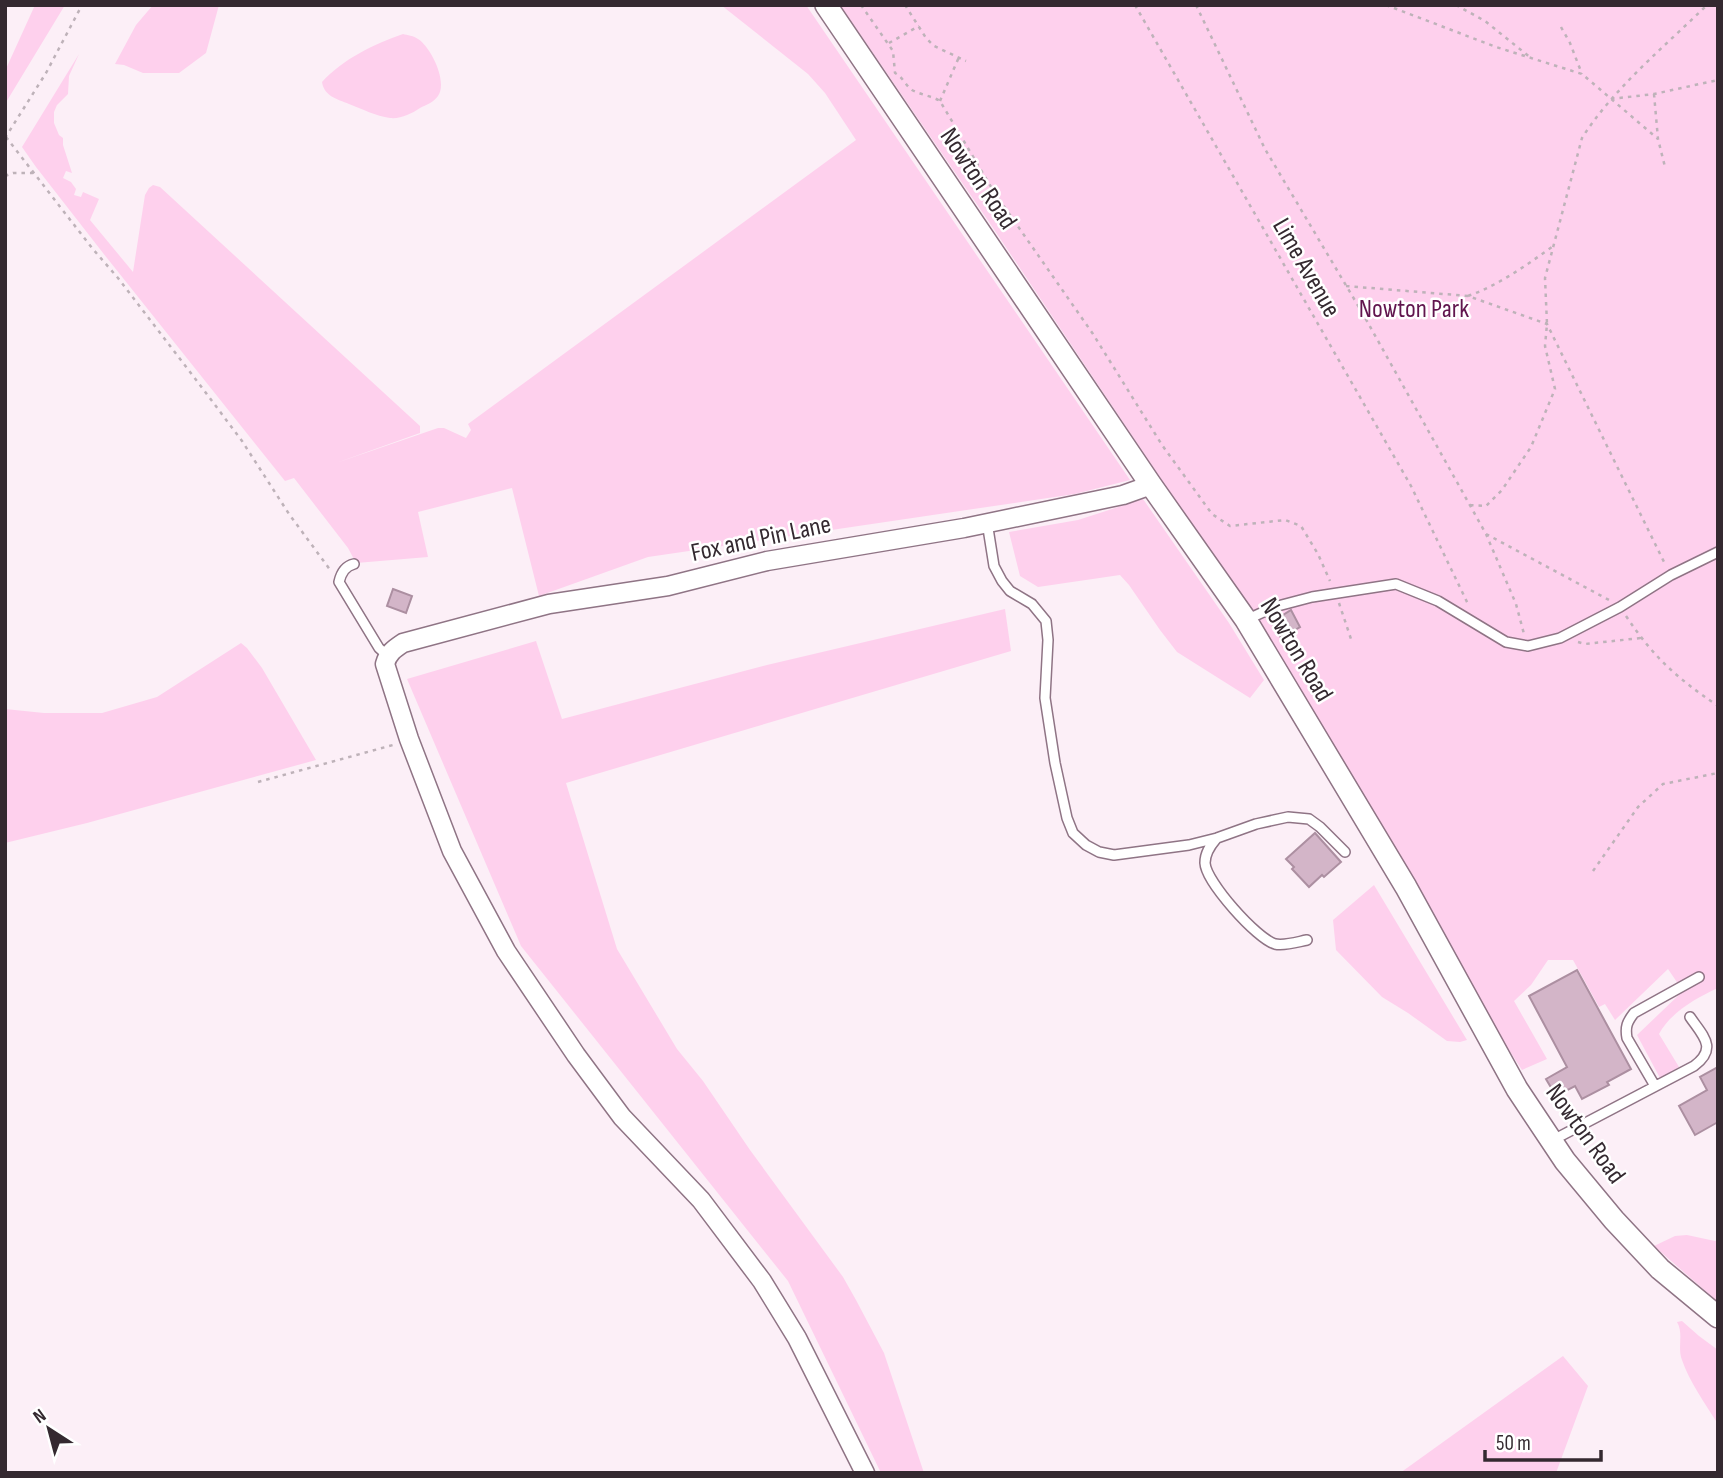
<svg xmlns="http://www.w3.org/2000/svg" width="1723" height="1478" font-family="'Sofia Sans Condensed',sans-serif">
	<rect width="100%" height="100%" fill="#fceff7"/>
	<path fill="#fed0ed" d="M35,5H65L5,104V71Z
		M153,5H219L206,53L179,73H143L124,65L115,64L136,25Z
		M721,5H806L1130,480L1075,494L648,557L539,596L512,488L418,512L428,557L356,563L348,548L294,478L285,481L103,253L36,167L22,147L79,54L69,76L68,94L57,105L54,112V123L59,135L63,138V145L72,173L66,171L63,178L71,182L76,189L74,195L81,197L83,192L99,199L90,220L133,272L145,195L149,188L153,185L160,187L420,426V433L336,463L438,428H444L466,438L471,430L468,424L856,140L825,93L808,74Z
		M840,5H1718V988C1696,998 1671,1012 1659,1034L1679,1067L1660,1078L1637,1035L1683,991L1668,969L1615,1020L1605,1004L1599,1007L1573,960H1548L1531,985L1514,1001L1547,1059L1522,1070L1488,1018L1272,641L1252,609L1165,485L989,222Z
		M403,34C407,35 414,36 418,39C431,47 448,82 438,96C434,102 426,105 420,108C411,114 401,119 390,118C376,116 362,109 349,104C337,99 324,96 322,82C343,59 374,44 403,34Z
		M1143,499L1229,623L1264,680L1250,698L1177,652L1160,630L1129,585L1120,575L1038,587L1020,576L1009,532L1078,520Z
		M1005,609L1011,651L566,783L617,949L677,1049L703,1081L750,1150L843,1277L856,1300L884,1353L924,1473H881L788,1281L521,946L407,679L536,641L562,719L767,665Z
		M241,643L247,648L262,668L316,760L87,823L5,843V709L44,713H102L157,697Z
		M1374,885L1467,1040L1460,1042L1447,1041L1408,1013L1382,997L1336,950L1333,920Z
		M1687,1235L1715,1241L1718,1240V1302L1654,1246L1675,1236Z
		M1682,1321L1699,1336L1718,1350V1424C1706,1405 1689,1381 1682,1360C1677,1347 1684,1334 1677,1322Z
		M1563,1356L1588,1386L1556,1473H1400Z"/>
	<path fill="#d3b5c8" stroke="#ac8fa1" stroke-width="2" d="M393,589L412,596L406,613L387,606Z
		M1291,610L1300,627L1281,638L1272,622Z
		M1315,833L1341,862L1324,877L1322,875L1309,887L1292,869L1294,867L1286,859Z
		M1577,970L1631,1069L1607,1082L1609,1085L1582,1099L1575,1086L1556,1096L1546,1079L1567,1067L1529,996Z
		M1718,1067V1122L1695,1135L1679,1106L1707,1090L1700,1077Z"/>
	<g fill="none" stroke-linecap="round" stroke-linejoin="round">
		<defs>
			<path id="service" d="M987,522L994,566L1002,581L1010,591L1032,604L1046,621L1048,640L1045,698L1055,763L1067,818L1073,833L1086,845L1099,852L1114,855L1189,845L1217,838L1256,824L1288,817L1309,819L1320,827L1345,852
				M354,564C345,566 341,573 339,582L379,648L388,656
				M1246,620L1274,607L1312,597L1396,584L1438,601L1506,642L1528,646L1560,638L1620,607L1671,575L1718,552
				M1216,839C1210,846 1205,853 1205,863C1206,882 1257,939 1275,944C1285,946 1297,942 1307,940
				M1655,1086L1627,1038C1625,1027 1627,1022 1634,1013L1699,977
				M1553,1140L1694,1066C1718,1048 1703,1036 1690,1017"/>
			<path id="minor" d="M865,1473L797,1338L762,1281L701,1200L622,1117L576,1055L506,951L452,851L409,739L385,664C388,653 394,649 403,643L549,604L668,586L767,561L964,528L1123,495L1151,485"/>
			<path id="tertiary" d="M826,5L1151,485L1246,620L1406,887L1517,1089L1565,1161L1614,1220L1660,1269L1718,1317"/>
		</defs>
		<use href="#service" stroke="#8f7485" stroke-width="12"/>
		<use href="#minor" stroke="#8f7485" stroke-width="21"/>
		<use href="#tertiary" stroke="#8f7485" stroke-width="24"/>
		<path stroke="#beb2b9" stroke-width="2.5" stroke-dasharray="3.5 5" stroke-linecap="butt" d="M861,5L893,51L895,73C903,77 905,85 912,90C921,95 932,96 940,101L994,192L1093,334L1162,445L1212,514L1230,526L1285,520L1301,526L1318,554L1330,581
			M905,5L926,38L934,46L966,61
			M1135,5L1411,486L1468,604
			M1196,5L1265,149L1363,314L1486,534L1516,604L1524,634
			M1386,5L1496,47L1582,74L1658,139
			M1456,5L1485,21L1531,58
			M1561,27L1570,43L1582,74
			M889,43L919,26
			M1654,94L1658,139L1665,167
			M1611,99L1654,94L1718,80
			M940,101L959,57
			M6,137L92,248L118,278L197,381L242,441L289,514L331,571
			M5,138L46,73L82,5
			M5,176L13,173H33
			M1346,286L1468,296L1547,324L1666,566
			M1468,296C1499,285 1525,266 1552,247
			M1470,505L1486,506L1502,490L1531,447L1555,389L1545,346L1547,324L1545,278L1582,138C1613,89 1665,46 1707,5
			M1486,534L1609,600
			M1339,603L1351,639
			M1626,616C1654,658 1677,678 1718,706
			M1578,642L1585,644L1641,638
			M258,782L393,745
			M1593,871L1638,807L1663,784L1718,773"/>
		<use href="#service" stroke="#fff" stroke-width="9"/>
		<use href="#minor" stroke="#fff" stroke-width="18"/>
		<use href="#tertiary" stroke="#fff" stroke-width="21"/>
	</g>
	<g text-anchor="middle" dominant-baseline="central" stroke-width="5" stroke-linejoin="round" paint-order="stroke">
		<g font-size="26" fill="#342930" stroke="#fff">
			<text transform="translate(978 179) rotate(56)">Nowton Road</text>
			<text transform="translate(1306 268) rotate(60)">Lime Avenue</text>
			<text transform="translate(761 539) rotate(-12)">Fox and Pin Lane</text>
			<text transform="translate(1296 650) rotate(59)">Nowton Road</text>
			<text transform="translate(1585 1134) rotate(54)">Nowton Road</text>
		</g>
		<g font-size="26" fill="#61154e" stroke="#fff">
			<text x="1414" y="309">Nowton Park</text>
		</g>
	</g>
	<rect width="1723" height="1478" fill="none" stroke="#342930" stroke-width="14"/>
	<g transform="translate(49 1429) rotate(324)" stroke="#ffffff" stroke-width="5" paint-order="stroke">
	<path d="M0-5L12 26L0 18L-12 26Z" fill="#342930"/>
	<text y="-10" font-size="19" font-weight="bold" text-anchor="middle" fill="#342930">N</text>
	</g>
	<path d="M1485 1450v10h116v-10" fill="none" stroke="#342930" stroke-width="3.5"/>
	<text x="1496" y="1450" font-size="21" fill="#342930" stroke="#ffffff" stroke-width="5" paint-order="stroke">50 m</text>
</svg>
